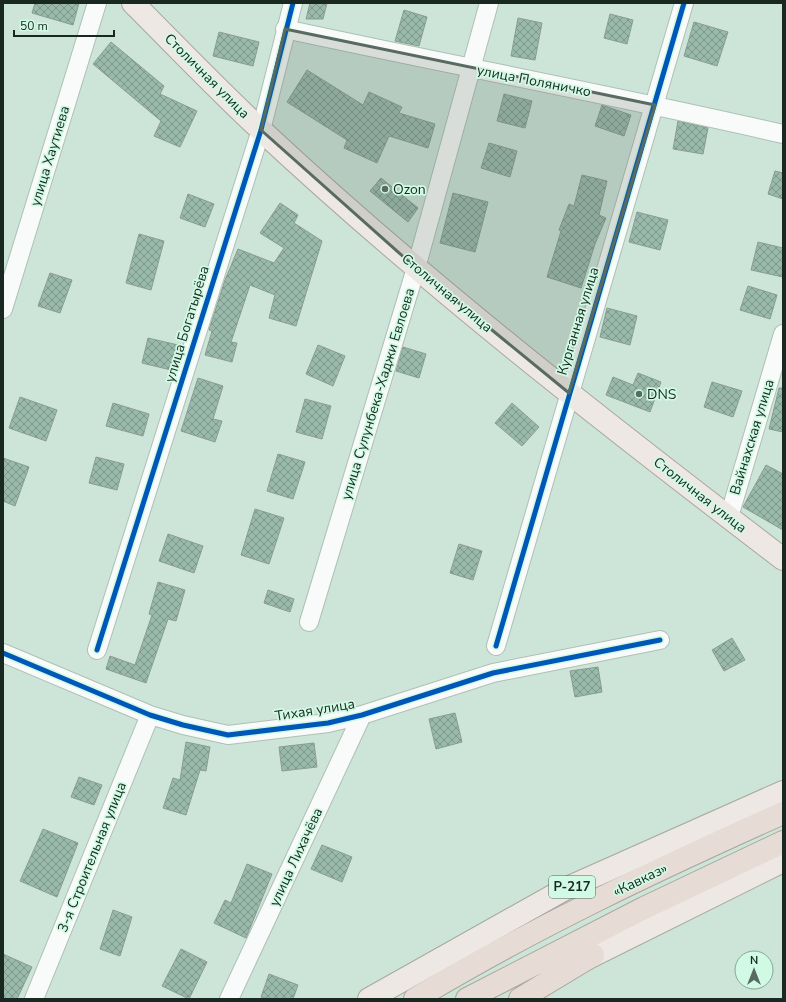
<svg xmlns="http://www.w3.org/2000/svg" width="786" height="1002" font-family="'Nunito Sans',sans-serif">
	<defs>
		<pattern id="building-cross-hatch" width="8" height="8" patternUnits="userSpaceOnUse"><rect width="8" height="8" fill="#99baab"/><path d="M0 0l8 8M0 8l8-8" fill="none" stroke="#7c978b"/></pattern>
	</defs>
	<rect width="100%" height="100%" fill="#cde4d8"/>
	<path fill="url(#building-cross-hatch)" stroke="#8a9c93" d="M35,3H79L73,25L32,13Z
		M310,3H327L323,19H306Z
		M404,10L427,17L419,46L395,41Z
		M610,14L633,20L627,44L604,38Z
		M518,18L542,23L535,60L511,56Z
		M694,22L728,32L717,66L684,56Z
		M219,32L259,42L253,66L213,56Z
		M111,42L164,86L160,94L197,111L180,147L154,136L161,121L93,64Z
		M307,70L363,105L369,92L402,107L399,113L435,124L428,148L389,136L377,163L344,148L347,140L287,102Z
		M504,94L532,101L525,128L497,121Z
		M602,105L631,115L624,136L595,126Z
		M678,121L708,128L703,154L673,149Z
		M489,143L517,151L510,177L481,168Z
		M775,171L783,173V199L768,194Z
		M582,175L607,181L599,215L606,218L595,244L581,288L547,277L561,231L559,230L569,204L574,206Z
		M381,178L418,208L408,222L370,191Z
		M453,193L488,202L475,252L440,243Z
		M188,194L214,204L205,227L180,218Z
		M280,203L298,215L294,223L322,241L296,326L269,318L275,295L250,285L231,342L237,343L232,362L205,355L212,331L209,330L225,280L238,249L274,263L284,248L260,233Z
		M637,212L668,220L660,250L629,242Z
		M139,234L164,241L151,290L126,283Z
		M758,242L783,248V277L751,270Z
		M50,273L72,280L60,313L38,306Z
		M748,286L777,295L770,319L740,310Z
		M607,308L637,316L630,345L600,337Z
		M148,338L178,345L171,370L142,363Z
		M318,345L345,356L333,386L306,374Z
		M403,347L426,354L419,378L396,371Z
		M638,373L661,382L650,412L606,395L613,377L633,385Z
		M198,378L223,386L213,419L222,421L215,442L181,431Z
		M712,382L742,391L733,417L704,407Z
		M779,388H783V432L769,429Z
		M20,397L57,410L46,441L9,428Z
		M305,399L331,406L322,439L296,432Z
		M113,403L149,414L143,436L106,426Z
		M512,403L539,427L522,446L495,423Z
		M278,454L305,462L293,499L267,491Z
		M96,457L124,464L117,490L89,483Z
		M3,458L29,467L15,506L3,501Z
		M766,465L783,474V530L743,507Z
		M255,509L284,518L269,564L241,555Z
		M168,534L203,546L194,573L159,561Z
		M459,544L482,551L473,580L450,573Z
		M158,582L185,590L176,621L168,619L146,683L106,669L110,656L135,665L152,615L149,614Z
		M268,590L294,599L290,612L264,603Z
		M732,638L745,660L724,671L712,650Z
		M598,667L602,692L575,697L570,671Z
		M455,713L462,742L436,749L429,719Z
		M186,742L210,747L206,771L200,770L186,815L163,808L173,778L180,780Z
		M314,743L317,767L282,771L279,747Z
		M79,777L102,785L94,805L71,797Z
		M43,829L78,843L57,897L20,881Z
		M322,845L352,857L342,882L311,869Z
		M247,864L272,874L246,938L214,923L225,900L231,903Z
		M113,910L132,917L120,956L100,949Z
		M181,949L207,962L189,999L162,986Z
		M3,954L32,967L17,999H3Z
		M269,974L298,985L293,999H268L261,997Z"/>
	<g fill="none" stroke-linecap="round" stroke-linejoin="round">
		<defs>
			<path id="minor" d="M285,29C451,65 618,96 783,134
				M3,309L97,3
				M729,517L783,334
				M309,622L416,268L489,3
				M496,646L684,3
				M97,650L261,130L293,3
				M3,653L150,715L183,725L228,735L328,723L362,715L493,673L660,640
				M34,999L150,715
				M229,999L362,715"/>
			<path id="major" d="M133,3C175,45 217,89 261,130C426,284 604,422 783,559
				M576,964L783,861
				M369,999L565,889L783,792"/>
			<path id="highway" d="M415,999C533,928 658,869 783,813
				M467,999L644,908L783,842
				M520,999L593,955"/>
		</defs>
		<use href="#minor" stroke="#aec0b6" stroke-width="20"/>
		<use href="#major" stroke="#aaa79c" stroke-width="24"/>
		<use href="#highway" stroke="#aaa79c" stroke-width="24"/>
		<use href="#minor" stroke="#f8fbf9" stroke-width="18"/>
		<use href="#major" stroke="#ede8e3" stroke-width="22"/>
		<use href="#highway" stroke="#e6dcd5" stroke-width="22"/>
		<defs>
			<path id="cycleway" d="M496,646L684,3
				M97,650L261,130L293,3
				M3,653L150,715L183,725L228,735L328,723L362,715L493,673L660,640"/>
		</defs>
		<use href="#cycleway" stroke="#d1fae4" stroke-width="8"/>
		<use href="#cycleway" stroke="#0057b8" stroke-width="5"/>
	</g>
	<path fill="#586a61" fill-opacity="0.2" stroke="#586a61" stroke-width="3" stroke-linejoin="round" d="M285,29L655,105L569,393L416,268L261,130Z"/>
	<g fill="#586a61" stroke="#d1fae4" stroke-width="1.5">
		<circle cx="385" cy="189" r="4"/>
		<circle cx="639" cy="394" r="4"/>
	</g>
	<g text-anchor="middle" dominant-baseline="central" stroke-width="3.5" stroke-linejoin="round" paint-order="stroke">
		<rect fill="#d1fae4" stroke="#50685c" stroke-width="1" x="549" y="876" width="46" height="22" rx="3"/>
		<g font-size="13" font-weight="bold" fill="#192921">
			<text x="572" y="887">Р-217</text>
		</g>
		<g font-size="14" fill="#192921" stroke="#d1fae4">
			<text transform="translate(207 76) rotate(45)">Столичная улица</text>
			<text transform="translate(534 81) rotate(11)">улица Поляничко</text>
			<text transform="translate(50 156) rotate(-73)">улица Хаутиева</text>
			<text transform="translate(447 293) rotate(40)">Столичная улица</text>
			<text transform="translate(578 321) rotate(-73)">Курганная улица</text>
			<text transform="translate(187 324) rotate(-73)">улица Богатырёва</text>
			<text transform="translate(378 394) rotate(-73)">улица Сулунбека-Хаджи Евлоева</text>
			<text transform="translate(752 437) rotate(-73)">Вайнахская улица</text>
			<text transform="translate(700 495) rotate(38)">Столичная улица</text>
			<text transform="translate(315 710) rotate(-9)">Тихая улица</text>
			<text transform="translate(92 857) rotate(-68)">3-я Строительная улица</text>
			<text transform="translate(296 857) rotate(-65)">улица Лихачёва</text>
			<text transform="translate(640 880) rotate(-26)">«Кавказ»</text>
		</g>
		<g font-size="14" fill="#192921" stroke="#d1fae4" text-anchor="start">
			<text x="393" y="189">Ozon</text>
			<text x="647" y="394">DNS</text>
		</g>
	</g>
	<rect width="786" height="1002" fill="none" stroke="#192921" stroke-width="8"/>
	<g transform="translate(754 970)"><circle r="19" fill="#d1fae4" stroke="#87a696"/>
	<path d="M0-3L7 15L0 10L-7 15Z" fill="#586a61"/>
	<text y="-6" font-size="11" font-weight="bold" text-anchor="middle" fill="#192921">N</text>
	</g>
	<path d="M14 30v6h100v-6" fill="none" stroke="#192921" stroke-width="2"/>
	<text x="20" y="30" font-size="12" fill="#192921" stroke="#d1fae4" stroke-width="3" paint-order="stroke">50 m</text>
</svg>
